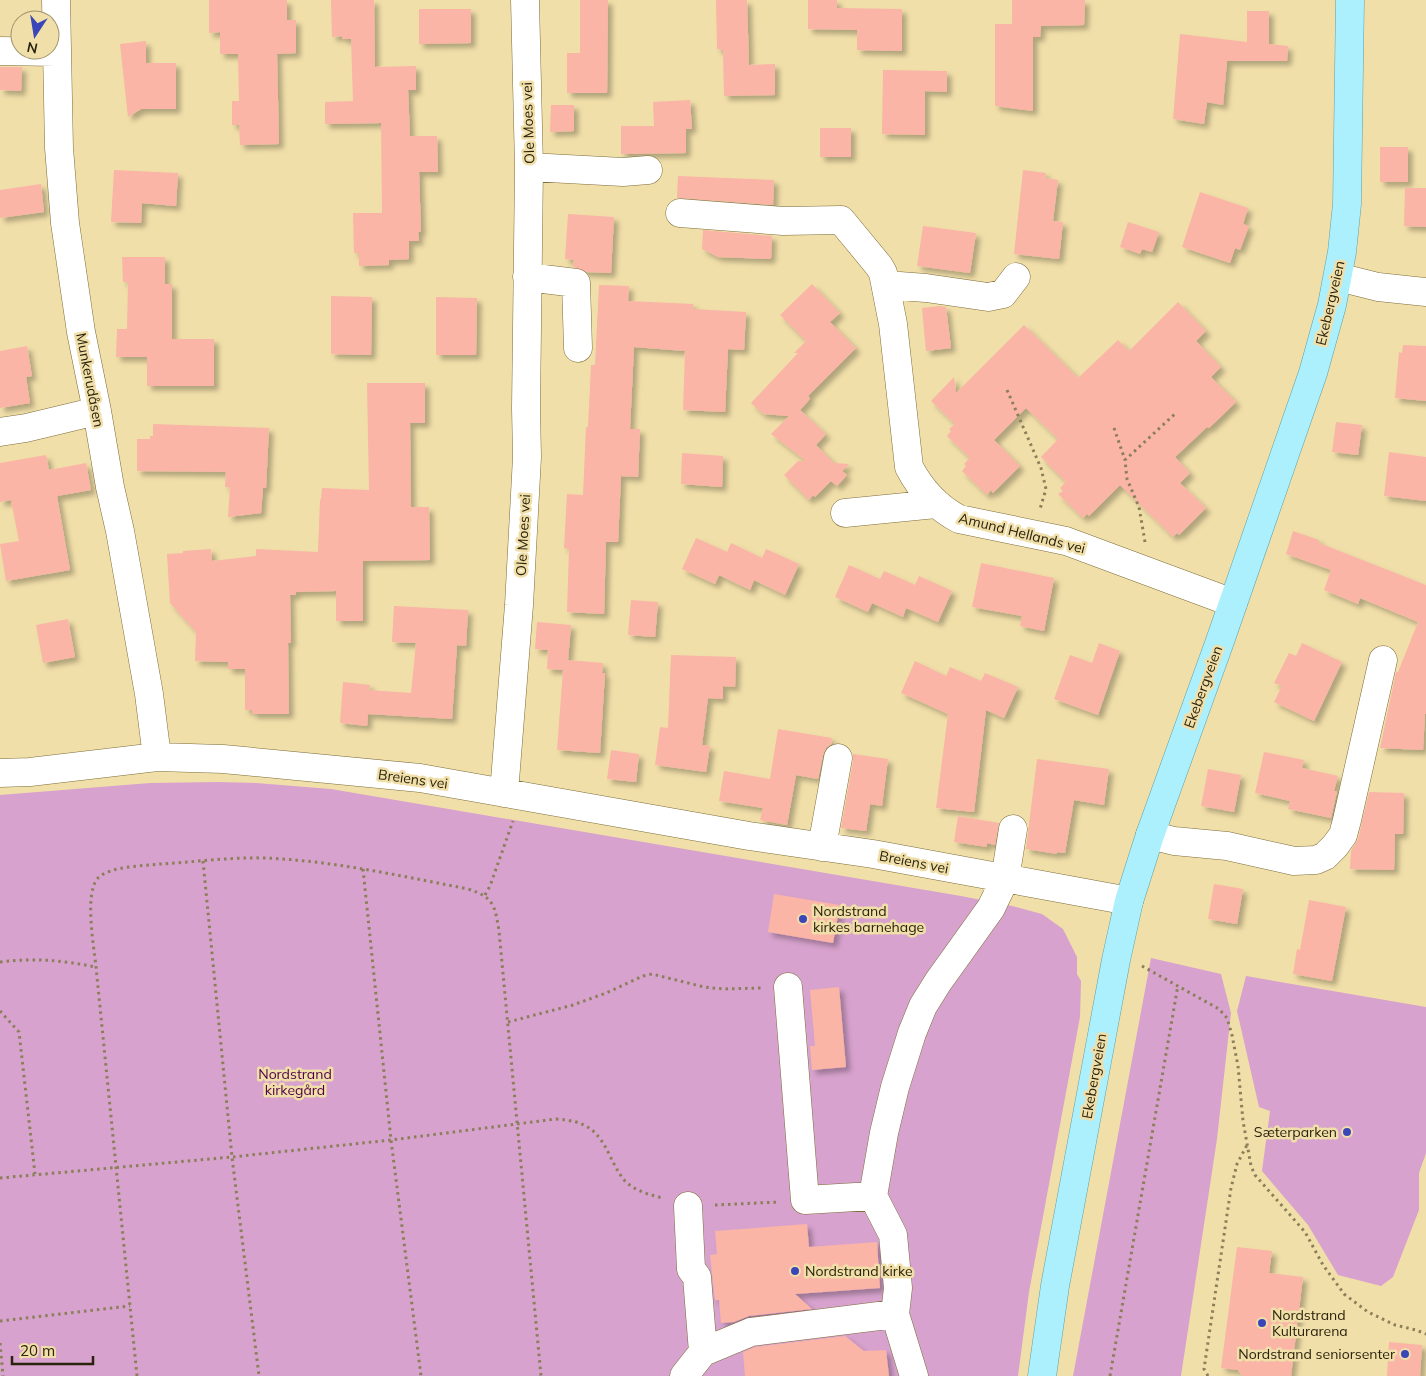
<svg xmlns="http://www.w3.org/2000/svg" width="1426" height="1376" font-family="Mulish,sans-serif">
	<defs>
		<filter id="shadow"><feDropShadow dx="4.5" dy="4.5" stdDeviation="2.5" flood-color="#0004"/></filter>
	</defs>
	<rect width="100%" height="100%" fill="#f1dfa9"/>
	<path fill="#d7a2cd" d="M218,782L256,783L331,789L961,896L1012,906L1042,914L1063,929L1077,957V974L1081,981L1080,1017L1029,1292L1018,1376H0V795L150,783Z
		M1151,958L1221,974L1231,1013L1217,1139L1181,1376H1073Z
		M1246,976L1426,1007V1153L1419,1173V1210L1393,1277L1381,1286L1338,1275L1308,1225L1262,1171L1270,1111L1259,1107L1237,1011Z"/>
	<path fill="#fab5a6" filter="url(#shadow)" d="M209,0H287V20H296V53L277,54L279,144L240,145L239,125H232V101H239L238,54H220V32L209,33Z
		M331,0H374L375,67L416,66V90H408L410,136H437L438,172H419L421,232H418L419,241H409V259L389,260V265L359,266V253H354L353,213H382L381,123L325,124V102L353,101L351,39H342V36L332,37Z
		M580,0H608L607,93H567V53H580Z
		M716,0H747L749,65L775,64V95L724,96L723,50L717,49Z
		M808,0H837V8L902,9V51L857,50V30L808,29Z
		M1012,0H1085L1084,25L1041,26L1040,37H1033V111L995,106V24H1012Z
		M419,9H471V43L419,44Z
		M1247,11H1269V44L1288,46L1287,61H1227L1223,105L1207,102L1204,124L1173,119L1180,34L1247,42Z
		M146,41V63H176V109H141L128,117L120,44Z
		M0,67H22L21,91L0,90Z
		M883,70L947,71V92L925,91V135L882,134Z
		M690,100L692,129H686V153L621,154V126H654L653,102Z
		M551,105H574V131L550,132Z
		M820,128H851V157H820Z
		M1380,147H1408V182H1380Z
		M114,170L178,173L176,206L142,203L141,223L111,222Z
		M1023,170L1046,173L1045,178L1058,180L1053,221L1063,222L1059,259L1014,254Z
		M678,176L774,180L773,205L677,198Z
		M41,184L44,212L0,218V190Z
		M1405,188H1426V227L1404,226Z
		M1200,192L1248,208L1243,224L1249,226L1240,250L1235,248L1230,263L1182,247Z
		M568,214L614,217L611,273L586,272L573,267L574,260L565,259Z
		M1128,222L1159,232L1152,252L1142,249L1140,254L1120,247Z
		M923,226L976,233L970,273L917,266Z
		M703,230L772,236L771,259L718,257L702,249Z
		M122,257H165V284H172V339H214V386H147V357H116L117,329H127L128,282H123Z
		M812,284L840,313L830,322L856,348L808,396L810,399L800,410L826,434L816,445L834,463L849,464L842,471L847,475L837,486L831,481L815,497L813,495L809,500L784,475L798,461H806L771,434L789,416L763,414L751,403L798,353H794L806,341L780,315Z
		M599,285L629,286L628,301L693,304V309L746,312L744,350L728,349L725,412L683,410L685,351L634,347L630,429H640L638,477L621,476L618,542H606L604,614L567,612L569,549L564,548L567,494L583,495L586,427H588L591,365H595Z
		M331,296L372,297L371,355L331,354Z
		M436,297L477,298L476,355H436Z
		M1178,302L1206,331L1196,341L1221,367L1211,377L1236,402L1209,428L1207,427L1175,457L1190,473L1180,483L1206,508L1179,535L1177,533L1173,537L1120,485L1089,516L1087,514L1083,518L1058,494L1063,491L1060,488L1066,482L1041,457L1058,439L1026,408L994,440L1020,466L993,493L991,490L987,495L962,471L966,466L964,464L970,458L947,436L951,431L949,429L955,424L931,401L954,377L956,393L1024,325L1078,378L1118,340L1129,351Z
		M940,306L946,307L951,348L926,351L922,308Z
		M1403,345L1426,346V401L1395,398L1399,352L1402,353Z
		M27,346L32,376L26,377L30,403L0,408V351Z
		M367,383H425V423H410L411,507H429L430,560L363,561V621H336V591L296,592V595H290L291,643H288L289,714H252V710H245V669H228V662L195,661L196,632L170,603L167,554L183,553V551L211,549L212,561L256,556V549L318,552L320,500L321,499L322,488L369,490Z
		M1336,422L1362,425L1358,455L1332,452Z
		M153,424L269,428L266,488H263L261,513L228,517L230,487H225L226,472L137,471V439H150V436H153Z
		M1389,452L1426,457V501L1384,496Z
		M682,453L723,456L722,487L681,484Z
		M46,455L49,470L86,463L91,490L57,496L70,570L6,581L0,544L19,541L11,500L0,502V463Z
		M1293,531L1319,540V543L1426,585V714H1425L1423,750L1380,748L1396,672H1398L1418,622L1360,598L1358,604L1324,590L1331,570L1286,554Z
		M696,538L727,552L731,543L762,558L766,549L799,564L785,595L754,580L750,590L719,575L715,584L682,569Z
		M981,563L1054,578L1044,631L1020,626L1022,616L972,607Z
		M849,565L880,579L884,571L915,585L919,576L952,591L938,622L906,608L903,617L872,603L868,612L835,597Z
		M631,600L658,602L655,637L628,635Z
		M394,606L468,610L466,646L457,645L452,719L368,714L367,726L340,723L343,682L370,685L369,690L411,693L416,643L392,642Z
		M68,619L75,657L43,663L36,625Z
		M537,622L571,625L568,660L603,663L602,673H605L600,753L557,750L563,670L547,669L548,650L535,649Z
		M1099,643L1120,651L1098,715L1054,699L1070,655L1092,663Z
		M1302,643L1342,662L1314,721L1274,702L1282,686L1274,683L1289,653L1296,656Z
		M671,655L736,657L735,687L723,686V699L708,698L702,745L710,746L706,772L655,765L660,727L668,728Z
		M915,661L946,676L950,667L981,681L985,673L1018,687L1004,718L986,710L974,812L936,808L948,714L901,693Z
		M778,729L832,738L831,744L826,748L823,755L818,779L796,775L787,825L760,820L763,808L719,801L724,771L770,779Z
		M611,750L639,754L636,782L607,779Z
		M1264,752L1304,760L1302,768L1338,776L1334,791H1337L1331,818L1288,809L1290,801L1255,793Z
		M853,754L888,759L882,806L870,804L866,831L841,828L853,761Z
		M1037,759L1109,769L1104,805L1074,800L1065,853L1057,852V854L1026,849Z
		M1208,769L1241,775L1234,812L1201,806Z
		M1369,792L1404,793L1403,834H1395L1394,870L1350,869L1351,851L1358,839Z
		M958,816L999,823L995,845L987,843V847L954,842Z
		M1214,884L1243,889L1237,924L1208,919Z
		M774,894L840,905L833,943L768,932Z
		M1309,900L1346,907L1332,981L1293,974L1297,949L1300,950Z
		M839,987L846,1067L812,1070L810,1046H815L810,990Z
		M807,1224L809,1247L877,1242L880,1288L795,1294L812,1309L749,1316L734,1322L721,1323L719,1300H715L710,1255L717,1254L715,1231Z
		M1237,1247L1272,1251L1269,1273L1303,1277L1291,1376H1242L1238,1370L1221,1368Z
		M845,1336L864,1351L886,1350L889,1376H745L743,1352L755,1347Z
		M1389,1342L1422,1345L1420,1376H1387Z"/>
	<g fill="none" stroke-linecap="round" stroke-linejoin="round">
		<defs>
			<path id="minor" d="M56,0L59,148L65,223L81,332L97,411L110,487L120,531L149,694L157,757
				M0,51L56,52
				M529,167L623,172L648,170
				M680,213L783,221L841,220L879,266L883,273L893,324L909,467C921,490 936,507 959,519L1066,541L1233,603
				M527,277L576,283L578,348
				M1338,277L1378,287L1426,292
				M886,285L926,288L988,297L1003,294L1016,277
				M0,432L26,428L97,411
				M845,513L936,504
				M0,773L30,772L157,757L223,759L420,778L749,836L873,854L1129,901
				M504,793L519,605L527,457L526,408L529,167L525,0
				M1150,835L1174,841L1227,846L1294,861L1316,860L1325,856L1335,846L1343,835L1347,820L1383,660
				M822,847L838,758
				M788,987L805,1200L873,1196
				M688,1206L691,1269L697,1277L703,1352
				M684,1376L703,1352L751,1332L895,1314
				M914,1376L895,1314L898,1288L893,1235L873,1196L884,1133L895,1087L912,1033L923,1006L938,982L991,908L1005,879L1013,829"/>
			<path id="major" d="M1042,1376L1055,1286L1116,960L1129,901L1150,835L1220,641L1313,373L1332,305L1342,252L1347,204L1350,0"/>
		</defs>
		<use href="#minor" stroke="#7d6d39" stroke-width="29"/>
		<use href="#major" stroke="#5ca1a8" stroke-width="29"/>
		<path stroke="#8b7f5a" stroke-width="3" stroke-dasharray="2.5 4" stroke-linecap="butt" d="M1007,390L1041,468L1046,489L1040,509
			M1114,428L1125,460
			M1145,542L1139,507L1127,479L1125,460L1177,412
			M203,861L232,1157L259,1376
			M363,869L391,1140L421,1376
			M485,895L490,886L513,821
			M0,962C36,958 60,960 96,967
			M1142,966L1219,1009L1227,1018L1232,1035L1238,1066L1243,1121L1251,1166L1255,1175L1305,1232L1323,1265L1344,1294L1368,1312L1395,1325L1416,1330L1426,1334
			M0,1011L19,1032L35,1174
			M508,1022L573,1005L606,993L643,976L652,974L704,987L723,989L762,988
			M0,1178L232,1157L391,1140L556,1119C587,1121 598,1130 611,1158C615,1166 619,1174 625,1181C635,1191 650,1195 663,1198
			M715,1205L779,1202
			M0,1321L130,1306
			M0,1343L3,1376
			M137,1376L96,967C94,947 84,893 98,878C110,866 143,866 160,864C195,862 230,857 266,858C334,861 401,876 468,889C494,897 495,906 499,931L541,1376
			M1110,1376L1178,985
			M1208,1376L1204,1369L1231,1188L1237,1164L1247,1145"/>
		<use href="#minor" stroke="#fff" stroke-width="28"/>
		<use href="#major" stroke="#adf0fd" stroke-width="28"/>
	</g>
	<g fill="#3a45b8" stroke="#f1dfa9" stroke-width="2">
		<circle cx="803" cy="919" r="5"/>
		<circle cx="1347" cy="1132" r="5"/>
		<circle cx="795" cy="1271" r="5"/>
		<circle cx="1262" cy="1323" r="5"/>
		<circle cx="1405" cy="1354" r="5"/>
	</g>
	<g text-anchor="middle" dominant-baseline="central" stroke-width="5" stroke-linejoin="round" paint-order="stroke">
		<g font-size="14" fill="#29220d" stroke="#f1dfa9">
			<text transform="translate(528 123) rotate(-92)">Ole Moes vei</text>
			<text transform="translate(1330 303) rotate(-77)">Ekebergveien</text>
			<text transform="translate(90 380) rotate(79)">Munkerudåsen</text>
			<text transform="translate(1022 533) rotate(14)">Amund Hellands vei</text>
			<text transform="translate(523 535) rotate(-87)">Ole Moes vei</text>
			<text transform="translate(1203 687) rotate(-70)">Ekebergveien</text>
			<text transform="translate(413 779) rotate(8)">Breiens vei</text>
			<text transform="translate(914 862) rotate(11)">Breiens vei</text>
			<text transform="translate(1094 1076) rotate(-80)">Ekebergveien</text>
		</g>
		<g font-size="14" fill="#29220d" stroke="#f1dfa9" text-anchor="start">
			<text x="813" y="911">Nordstrand<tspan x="813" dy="16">kirkes barnehage</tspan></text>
			<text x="1337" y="1132" text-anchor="end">Sæterparken</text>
			<text x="805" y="1271">Nordstrand kirke</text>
			<text x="1272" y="1315">Nordstrand<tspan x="1272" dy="16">Kulturarena</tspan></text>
			<text x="1395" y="1354" text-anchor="end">Nordstrand seniorsenter</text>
		</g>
		<g font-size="14" fill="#500049" stroke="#f1dfa9">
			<text x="295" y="1074">Nordstrand<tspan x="295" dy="16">kirkegård</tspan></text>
		</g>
	</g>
	<g transform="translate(35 35) rotate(192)"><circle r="24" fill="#f1dfa9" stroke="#a1936b"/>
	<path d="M0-4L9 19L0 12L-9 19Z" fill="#3a45b8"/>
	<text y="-8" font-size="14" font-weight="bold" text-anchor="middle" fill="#29220d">N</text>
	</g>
	<path d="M12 1356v8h81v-8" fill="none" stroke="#29220d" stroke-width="2.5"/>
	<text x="20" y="1356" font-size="15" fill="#29220d" stroke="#f1dfa9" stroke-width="4" paint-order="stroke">20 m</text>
</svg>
